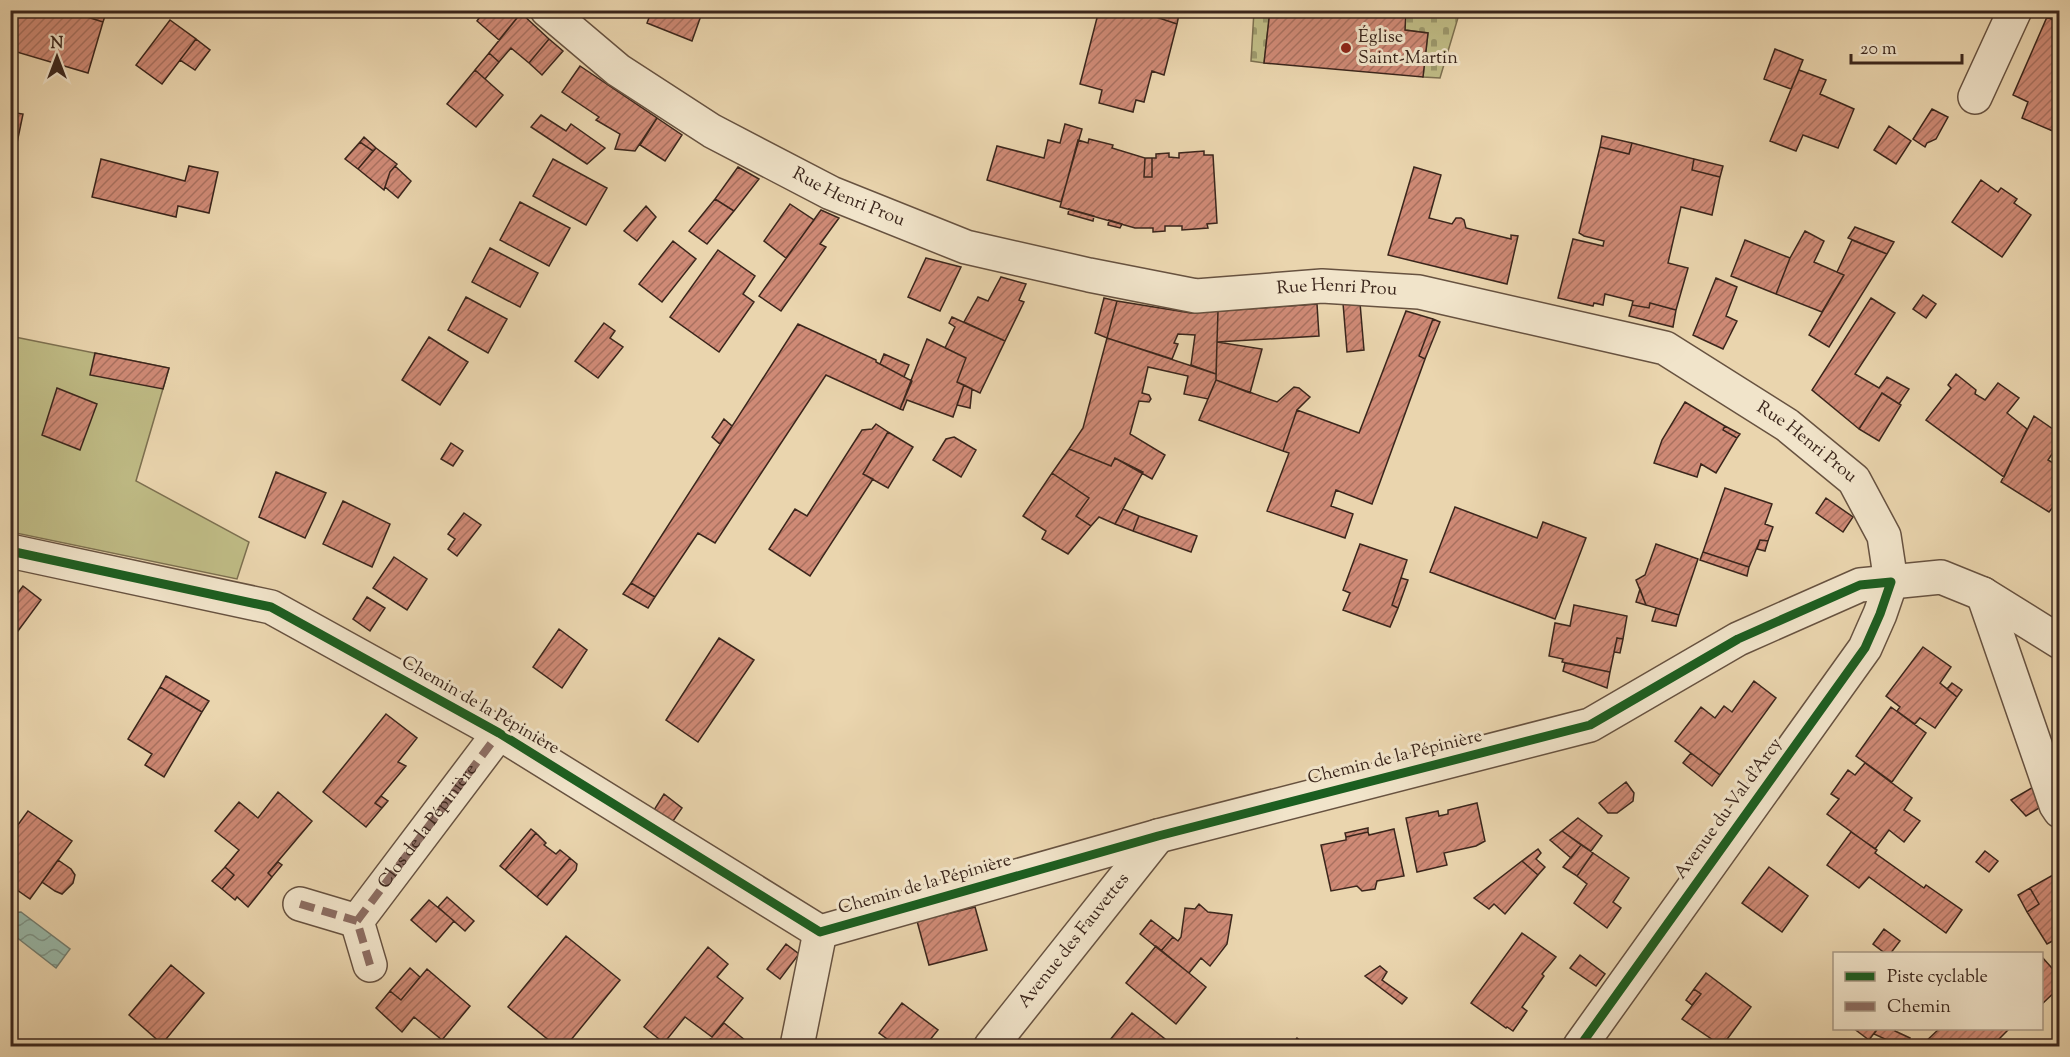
<svg xmlns="http://www.w3.org/2000/svg" width="2070" height="1057" font-family="'Sorts Mill Goudy',serif">
	<defs>
		<pattern id="cemetery-stones" width="16" height="16" patternUnits="userSpaceOnUse" patternTransform="scale(1.5)"><rect width="16" height="16" fill="#bfbb85"/><path d="M2 7V4a2 2 0 0 1 4 0v3zM10 15v-3a2 2 0 0 1 4 0v3z" fill="#9c986c"/></pattern>
		<pattern id="water-waves" width="16" height="10" patternUnits="userSpaceOnUse" patternTransform="scale(1.5)"><rect width="16" height="10" fill="#98b9aa"/><path d="M0 5q4-4 8 0t8 0" fill="none" stroke="#7d968a"/></pattern>
		<pattern id="building-hatch" width="6" height="6" patternUnits="userSpaceOnUse" patternTransform="scale(1.5)"><rect width="6" height="6" fill="#cf8a76"/><path d="M-1 1l2-2M0 6l6-6M5 7l2-2" fill="none" stroke="#a97160"/></pattern>
	</defs>
	<rect width="100%" height="100%" fill="#ead5ae"/>
	<filter id="stains"><feTurbulence type="fractalNoise" baseFrequency=".00333" numOctaves="4"/><feColorMatrix values="0 0 0 0 .2 0 0 0 0 .09 0 0 0 0 .02 0 0 0 .5 -.17"/></filter>
	<radialGradient id="worn" r=".72"><stop offset=".6" stop-color="#630" stop-opacity="0"/><stop offset="1" stop-color="#630" stop-opacity=".3"/></radialGradient>
	<path fill="#bfbb85" stroke="#7d7050" stroke-width="1.5" d="M10,336L169,368L136,481L249,542L237,579L11,532Z"/>
	<path fill="url(#cemetery-stones)" stroke="#7d7050" stroke-width="1.5" d="M1254,11H1270L1264,63L1251,61Z
		M1405,11H1460L1440,78L1423,77L1428,33L1405,30Z"/>
	<path fill="url(#water-waves)" stroke="#737e71" stroke-width="1.5" d="M21,912L70,949L56,968L11,933V913Z"/>
	<path fill="url(#building-hatch)" stroke="#3b261c" stroke-width="1.5" d="M18,10H40L55,15L56,10H65L103,22L88,73L10,50V38Z
		M66,10H107L103,22Z
		M478,10H518L521,13L499,40L477,21L482,14Z
		M652,10H703L692,41L647,23Z
		M1099,10H1158L1156,17L1177,24L1164,75L1152,71L1144,102L1136,100L1133,112L1099,103L1102,90L1080,84Z
		M1180,10L1177,24L1156,17L1158,10Z
		M1270,10H1340L1377,14V10L1406,11L1405,30L1428,33L1423,77L1264,63Z
		M521,13L549,39L529,63L511,48L499,62L489,53Z
		M2047,17L2060,23V79L2054,92L2060,95V134L2022,118L2028,102L2013,95Z
		M170,20L196,39L162,84L136,65Z
		M196,39L210,50L195,70L180,60Z
		M549,39L563,51L542,75L529,63Z
		M1775,49L1803,60L1791,89L1764,79Z
		M489,53L499,62L485,79L475,70Z
		M580,66L657,118L635,151L615,149L620,134L596,120L599,117L562,92Z
		M475,70L503,95L476,127L447,104Z
		M1799,70L1826,80L1820,94L1854,109L1838,148L1803,135L1796,151L1770,141Z
		M1932,109L1948,117L1936,139L1927,143L1925,147L1913,139Z
		M10,112L23,114L12,167H10Z
		M541,115L566,131L571,124L605,148L587,164L531,127Z
		M657,118L682,135L665,161L640,145Z
		M1065,124L1082,129L1061,202L987,180L997,146L1044,158L1048,140L1060,143Z
		M1889,126L1911,141L1896,164L1874,150Z
		M1602,136L1632,143L1629,154L1600,147Z
		M364,137L376,148L373,151L360,142Z
		M1089,139L1113,145L1112,148L1145,158L1144,177H1152V158H1156V154L1169,153V157L1179,158V153L1204,151V155H1213L1217,223L1207,224L1208,228L1182,230V226H1165V231L1153,232V228H1135L1060,207L1078,140L1088,143Z
		M360,142L373,151L358,169L345,159Z
		M1632,143L1694,159L1692,170L1720,177L1712,215L1681,207L1668,263L1688,268L1676,310L1650,303L1649,308L1632,305L1633,301L1605,294L1603,305L1594,303L1593,306L1558,298L1573,239L1603,246L1604,241L1584,236L1579,233L1600,147L1629,154Z
		M376,148L397,164L390,172L384,190L358,169Z
		M1145,158H1152V177H1144Z
		M101,159L185,181L189,166L218,172L209,213L178,206L176,217L92,197Z
		M553,159L607,188L586,225L533,196Z
		M1694,159L1723,166L1720,177L1692,170Z
		M395,166L411,181L398,198L385,187L390,172Z
		M738,167L759,179L734,211L715,199Z
		M1414,167L1441,175L1429,218L1452,224L1456,218H1461L1464,220L1466,228L1511,239V235L1518,236L1507,284L1388,255Z
		M1981,180L1998,192L2001,188L2017,199L2014,203L2031,215L2002,257L1952,222Z
		M715,199L734,211L707,244L689,231Z
		M520,202L570,228L549,266L500,240Z
		M790,204L814,220L786,258L764,241Z
		M646,206L656,217L637,241L624,231Z
		M1069,209L1094,216L1093,221L1068,214Z
		M821,210L839,218L820,244L826,247L781,311L759,296Z
		M1109,220L1122,224L1120,228L1108,225Z
		M1855,227L1894,242L1887,254L1848,238Z
		M1805,231L1824,241L1814,262L1844,275L1822,312L1776,294L1790,258Z
		M1745,240L1790,258L1776,294L1731,276Z
		M1852,240L1887,254L1829,347L1809,335L1844,275L1837,272Z
		M673,241L696,259L662,302L639,284Z
		M490,248L538,273L520,307L472,282Z
		M718,250L755,276L743,294L754,302L719,352L670,317Z
		M926,258L961,267L940,311L908,297Z
		M1001,277L1026,284L1019,300L1024,302L1005,341L964,322L978,297L988,301Z
		M1716,278L1737,287L1726,316L1737,321L1723,349L1693,335Z
		M1923,295L1936,304L1926,318L1913,309Z
		M466,297L507,319L488,353L448,330Z
		M1104,298L1117,301L1107,338L1095,333Z
		M1871,298L1895,313L1855,374L1879,388L1887,377L1909,389L1899,404L1882,393L1859,429L1812,390Z
		M1117,301L1191,313L1218,311L1216,374L1191,365L1195,335L1178,334L1174,343L1178,344L1172,359L1107,338Z
		M1343,303H1360L1364,350L1347,352Z
		M1650,303L1676,310L1673,327L1629,316L1632,305L1649,308Z
		M1317,304L1319,336L1217,342L1218,311Z
		M1406,311L1433,319L1419,356L1425,359L1372,504L1336,490L1331,506L1353,514L1345,538L1267,511L1289,453L1283,451L1297,410L1359,433Z
		M952,317L1005,341L980,393L957,382L966,358L945,348L955,327L949,323Z
		M1433,319L1440,322L1425,359L1419,356Z
		M604,323L615,331L610,338L623,347L598,378L575,361Z
		M798,324L876,360V362L912,381L900,409L826,375L715,543L698,533L655,597L631,583Z
		M429,337L468,362L440,405L402,380Z
		M1107,338L1216,374V380L1208,399L1184,394L1188,376L1148,367L1142,393L1149,395L1151,399L1149,402L1139,401L1130,434L1165,455L1152,479L1115,458L1111,466L1069,449L1083,428Z
		M927,339L966,358L957,382L964,385L953,417L907,400L903,410L900,409Z
		M1217,342L1262,349L1250,393L1216,380Z
		M95,353L169,368L163,389L90,375Z
		M884,354L909,365L904,377L880,364Z
		M1956,374L1976,390L1975,394L1985,400L1998,383L2019,398L2007,413L2027,429L2004,477L1926,420L1951,388L1948,385Z
		M1216,380L1277,402L1294,387L1299,388L1310,397L1297,410L1283,451L1199,420Z
		M964,385L972,389L970,408L957,405Z
		M57,388L97,404L80,450L42,435Z
		M1882,393L1901,405L1879,441L1859,429Z
		M1685,402L1725,426L1723,430L1737,438L1716,473L1701,464L1697,477L1654,463L1662,440Z
		M2034,416L2060,434V442L2048,460L2060,467V498L2049,512L2001,482Z
		M724,419L732,426L720,444L712,437Z
		M876,424L888,432L863,474L873,479L810,576L769,549L795,509L807,516L862,430L872,429Z
		M1725,426L1740,434L1737,438L1723,430Z
		M888,432L913,447L888,488L863,474Z
		M954,437L976,450L961,477L933,460L946,439Z
		M451,443L463,451L453,466L441,459Z
		M1069,449L1111,466L1115,458L1143,472L1115,524L1099,517L1091,526L1076,516L1089,498L1052,473Z
		M276,472L326,493L305,538L259,517Z
		M1052,473L1089,498L1076,516L1091,526L1068,554L1042,539L1046,531L1023,516Z
		M1725,488L1772,504L1765,524L1773,527L1768,541L1760,540L1749,567L1703,552Z
		M1826,498L1853,517L1843,532L1816,513Z
		M343,501L390,524L372,567L323,544Z
		M1455,507L1537,538L1543,522L1586,538L1555,619L1430,572Z
		M1123,509L1139,516L1133,531L1115,524Z
		M464,513L481,525L457,556L448,549L455,539L448,534Z
		M1139,516L1197,536L1191,552L1133,531Z
		M1760,540L1768,541L1765,551L1757,549Z
		M1360,544L1407,560L1392,605L1398,608L1390,627L1343,610L1350,593L1343,590Z
		M1656,544L1698,559L1679,615L1646,605L1636,580L1645,575Z
		M1703,552L1749,567L1747,576L1700,560Z
		M394,557L427,579L407,610L373,588Z
		M1401,578L1408,580L1398,608L1392,605Z
		M631,583L655,597L648,608L623,594Z
		M23,586L41,600L12,639L10,637V589L17,594Z
		M1640,589L1646,605L1636,602Z
		M367,597L385,608L370,631L353,619Z
		M1574,605L1627,616L1623,639L1617,638L1610,672L1562,662L1563,659L1549,656L1555,623L1570,626Z
		M1656,608L1679,615L1676,626L1652,621Z
		M559,629L587,650L562,688L533,667Z
		M719,638L754,660L698,742L666,720Z
		M1617,638L1623,639L1620,653L1614,652Z
		M1923,647L1951,667L1940,683L1957,697L1935,728L1920,718L1915,724L1897,711L1900,707L1886,696Z
		M1565,663L1610,672L1607,688L1563,671Z
		M166,676L209,701L202,712L160,687Z
		M1754,681L1776,698L1720,775L1675,741L1701,707L1715,718L1724,706L1732,712Z
		M1952,683L1962,690L1957,697L1947,689Z
		M160,687L202,712L164,777L145,765L152,754L128,739Z
		M1891,707L1926,733L1892,782L1856,756Z
		M386,714L417,738L398,762L406,766L375,803L382,808L366,827L323,792Z
		M1691,753L1720,775L1712,786L1683,763Z
		M1865,763L1912,798L1904,810L1920,821L1904,842L1889,830L1875,849L1827,814L1839,799L1831,794L1848,770L1855,775Z
		M1626,782L1634,793L1633,801L1617,813H1608L1599,803Z
		M2037,785L2044,805L2026,816L2011,800Z
		M278,792L312,821L268,873L272,877L248,907L237,897L235,900L222,889L234,875L225,867L239,850L215,831L239,802L258,818Z
		M664,794L682,808L671,824L654,810Z
		M381,796L388,801L382,808L375,803Z
		M1477,803L1485,841L1476,846L1444,853L1447,865L1417,872L1406,818L1438,811L1439,816L1448,814V810Z
		M28,811L72,841L30,899L10,885V830L12,827L15,829Z
		M1578,818L1602,836L1591,851L1562,831Z
		M1368,828V832L1346,837L1345,833Z
		M531,829L536,833L505,870L500,866Z
		M1394,829L1404,876L1377,881L1375,889L1362,891L1357,886L1331,891L1321,845L1346,840V837L1368,832L1369,835Z
		M1562,831L1581,845L1571,858L1550,840Z
		M1851,832L1877,850L1875,853L1924,888L1926,885L1962,910L1946,933L1869,877L1859,888L1827,865Z
		M536,833L546,843L544,845L556,854L560,850L570,858L537,897L505,870Z
		M1581,845L1593,853L1577,876L1563,867Z
		M1538,849L1541,853L1536,859L1545,867L1538,875L1522,861Z
		M1985,851L1998,861L1989,872L1976,862Z
		M1593,853L1629,878L1613,902L1621,908L1607,928L1574,903L1587,884L1577,876Z
		M570,858L577,864L576,870L547,905L537,897Z
		M58,860L71,869L75,875L73,883L62,894L55,891L42,882Z
		M1522,861L1538,875L1505,914L1494,904L1489,909L1474,898Z
		M278,862L282,865L272,877L268,873Z
		M225,867L234,875L222,889L212,881Z
		M1769,867L1808,896L1782,932L1742,903Z
		M2060,871V937L2047,944L2027,912L2039,904L2030,888Z
		M2030,888L2039,904L2027,912L2018,895Z
		M447,897L474,921L465,931L438,907Z
		M429,900L454,921L436,942L411,920Z
		M1199,904L1208,912L1232,915L1227,944L1210,966L1201,958L1189,973L1161,951L1173,937L1178,941L1181,937L1185,908L1195,909Z
		M975,907L987,950L929,965L917,921Z
		M1151,920L1173,937L1161,951L1140,934Z
		M1884,929L1900,941L1890,954H1886L1873,944Z
		M1522,933L1556,957L1542,974L1544,976L1522,1007L1527,1011L1513,1031L1507,1027L1506,1028L1471,1003Z
		M566,936L620,980L566,1046H556L508,1007Z
		M786,944L799,954L780,979L767,969Z
		M1156,946L1206,987L1176,1024L1126,983Z
		M708,947L728,964L717,977L743,998L712,1037L685,1017L664,1043L644,1027Z
		M1580,955L1605,974L1596,986L1570,968Z
		M2042,957L2060,977V987L2042,1004Z
		M171,965L204,993L162,1044L129,1015Z
		M1380,966L1387,972L1382,980L1407,998L1402,1004L1365,976Z
		M410,968L420,977L401,1000L390,991Z
		M427,969L470,1006L442,1040L414,1017L402,1032L376,1008L390,991L401,1000Z
		M1706,973L1751,1007L1722,1046L1682,1019L1701,994L1694,989Z
		M1694,989L1701,994L1692,1005L1686,1000Z
		M902,1003L938,1030L925,1046H897L879,1033Z
		M1132,1013L1174,1046H1105Z
		M724,1023L751,1045L750,1046H704Z
		M1853,1028H1878L1869,1040Z
		M1878,1028H1896L1895,1031L1910,1038L1907,1046H1900L1874,1034Z
		M1940,1028H2010L1998,1040V1046H1921Z
		M1297,1038L1308,1046H1291Z"/>
	<g fill="none" stroke-linecap="round" stroke-linejoin="round">
		<defs>
			<g id="minor">
				<path id="s1" d="M547,10L618,70L712,131L831,193L966,247L1089,275L1196,296L1322,286L1419,292L1665,348L1787,425L1854,480L1884,536L1891,582L1941,577L1983,594L2060,642"/>
				<path d="M1975,97L2015,10"/>
				<path d="M10,551L271,607L499,733L820,932L1158,836L1590,725L1738,639L1860,585L1891,582L1880,614L1865,648L1580,1046"/>
				<path d="M1983,594L2056,805L2060,811"/>
				<path d="M300,904L357,921"/>
				<path id="s2" d="M370,965L357,921L499,733"/>
				<path d="M797,1046L820,932"/>
				<path id="s3" d="M991,1046L1158,836"/>
			</g>
		</defs>
		<use href="#minor" stroke="#675240" stroke-width="36"/>
		<use href="#minor" stroke="#f1e4ca" stroke-width="33"/>
		<path stroke="#8d6e63" stroke-width="8" stroke-dasharray="15 8" stroke-linecap="butt" d="M300,904L357,921
			M370,965L357,921L499,733"/>
		<defs>
			<path id="cycleway" d="M10,551L271,607L499,733L820,932L1158,836L1590,725L1738,639L1860,585L1891,582L1880,614L1865,648L1580,1046"/>
		</defs>
		<use href="#cycleway" stroke="#f1e4ca" stroke-width="13"/>
		<use href="#cycleway" stroke="#1b5e20" stroke-width="9"/>
	</g>
	<circle fill="#8f2418" stroke="#f1e4ca" stroke-width="2" cx="1346" cy="48" r="6"/>
	<g text-anchor="middle" dominant-baseline="central" stroke-width="6" stroke-linejoin="round" paint-order="stroke">
		<g font-size="18" fill="#3b261c" stroke="#f1e4ca" text-anchor="start">
			<text x="1358" y="38">Église<tspan x="1358" dy="21">Saint-Martin</tspan></text>
		</g>
		<g font-size="18" fill="#3b261c" stroke="#f1e4ca">
			<text stroke="none"><textPath href="#s1" startOffset="357">Rue Henri Prou</textPath></text>
			<text stroke="none"><textPath href="#s1" startOffset="861">Rue Henri Prou</textPath></text>
			<text stroke="none"><textPath href="#s1" startOffset="1366">Rue Henri Prou</textPath></text>
			<text transform="translate(480 706) rotate(30)">Chemin de la Pépinière</text>
			<text transform="translate(1395 758) rotate(-14)">Chemin de la Pépinière</text>
			<text transform="translate(1729 809) rotate(-54)">Avenue du Val d'Arcy</text>
			<text stroke="none"><textPath href="#s2" startOffset="164">Clos de la Pépinière</textPath></text>
			<text transform="translate(925 885) rotate(-16)">Chemin de la Pépinière</text>
			<text stroke="none"><textPath href="#s3" startOffset="134">Avenue des Fauvettes</textPath></text>
		</g>
	</g>
	<rect width="2070" height="1057" fill="none" stroke="#ead5ae" stroke-width="36"/>
	<rect x="12" y="12" width="2046" height="1033" fill="none" stroke="#3b261c" stroke-width="3"/>
	<rect x="18" y="18" width="2034" height="1021" fill="none" stroke="#3b261c" stroke-width="1.5"/>
	<rect x="1833" y="952" width="210" height="78" fill="#f1e4ca" stroke="#a89884" stroke-width="1.5"/>
	<rect x="1845" y="972" width="30" height="9" fill="#1b5e20" stroke="#a89884" stroke-width="1.5"/>
	<text x="1887" y="982" font-size="18" fill="#3b261c">Piste cyclable</text>
	<rect x="1845" y="1002" width="30" height="9" fill="#8d6e63" stroke="#a89884" stroke-width="1.5"/>
	<text x="1887" y="1012" font-size="18" fill="#3b261c">Chemin</text>
	<g transform="translate(57 57)" stroke="#f1e4ca" stroke-width="4.5" paint-order="stroke">
	<path d="M0-4.5L10 22L0 15L-10 22Z" fill="#3b261c"/>
	<text y="-9" font-size="16" font-weight="bold" text-anchor="middle" fill="#3b261c">N</text>
	</g>
	<path d="M1851 54v9h111v-9" fill="none" stroke="#3b261c" stroke-width="3"/>
	<text x="1860" y="54" font-size="18" fill="#3b261c" stroke="#f1e4ca" stroke-width="4.5" paint-order="stroke">20 m</text>
	<rect width="100%" height="100%" filter="url(#stains)"/>
	<rect width="100%" height="100%" fill="url(#worn)"/>
</svg>
